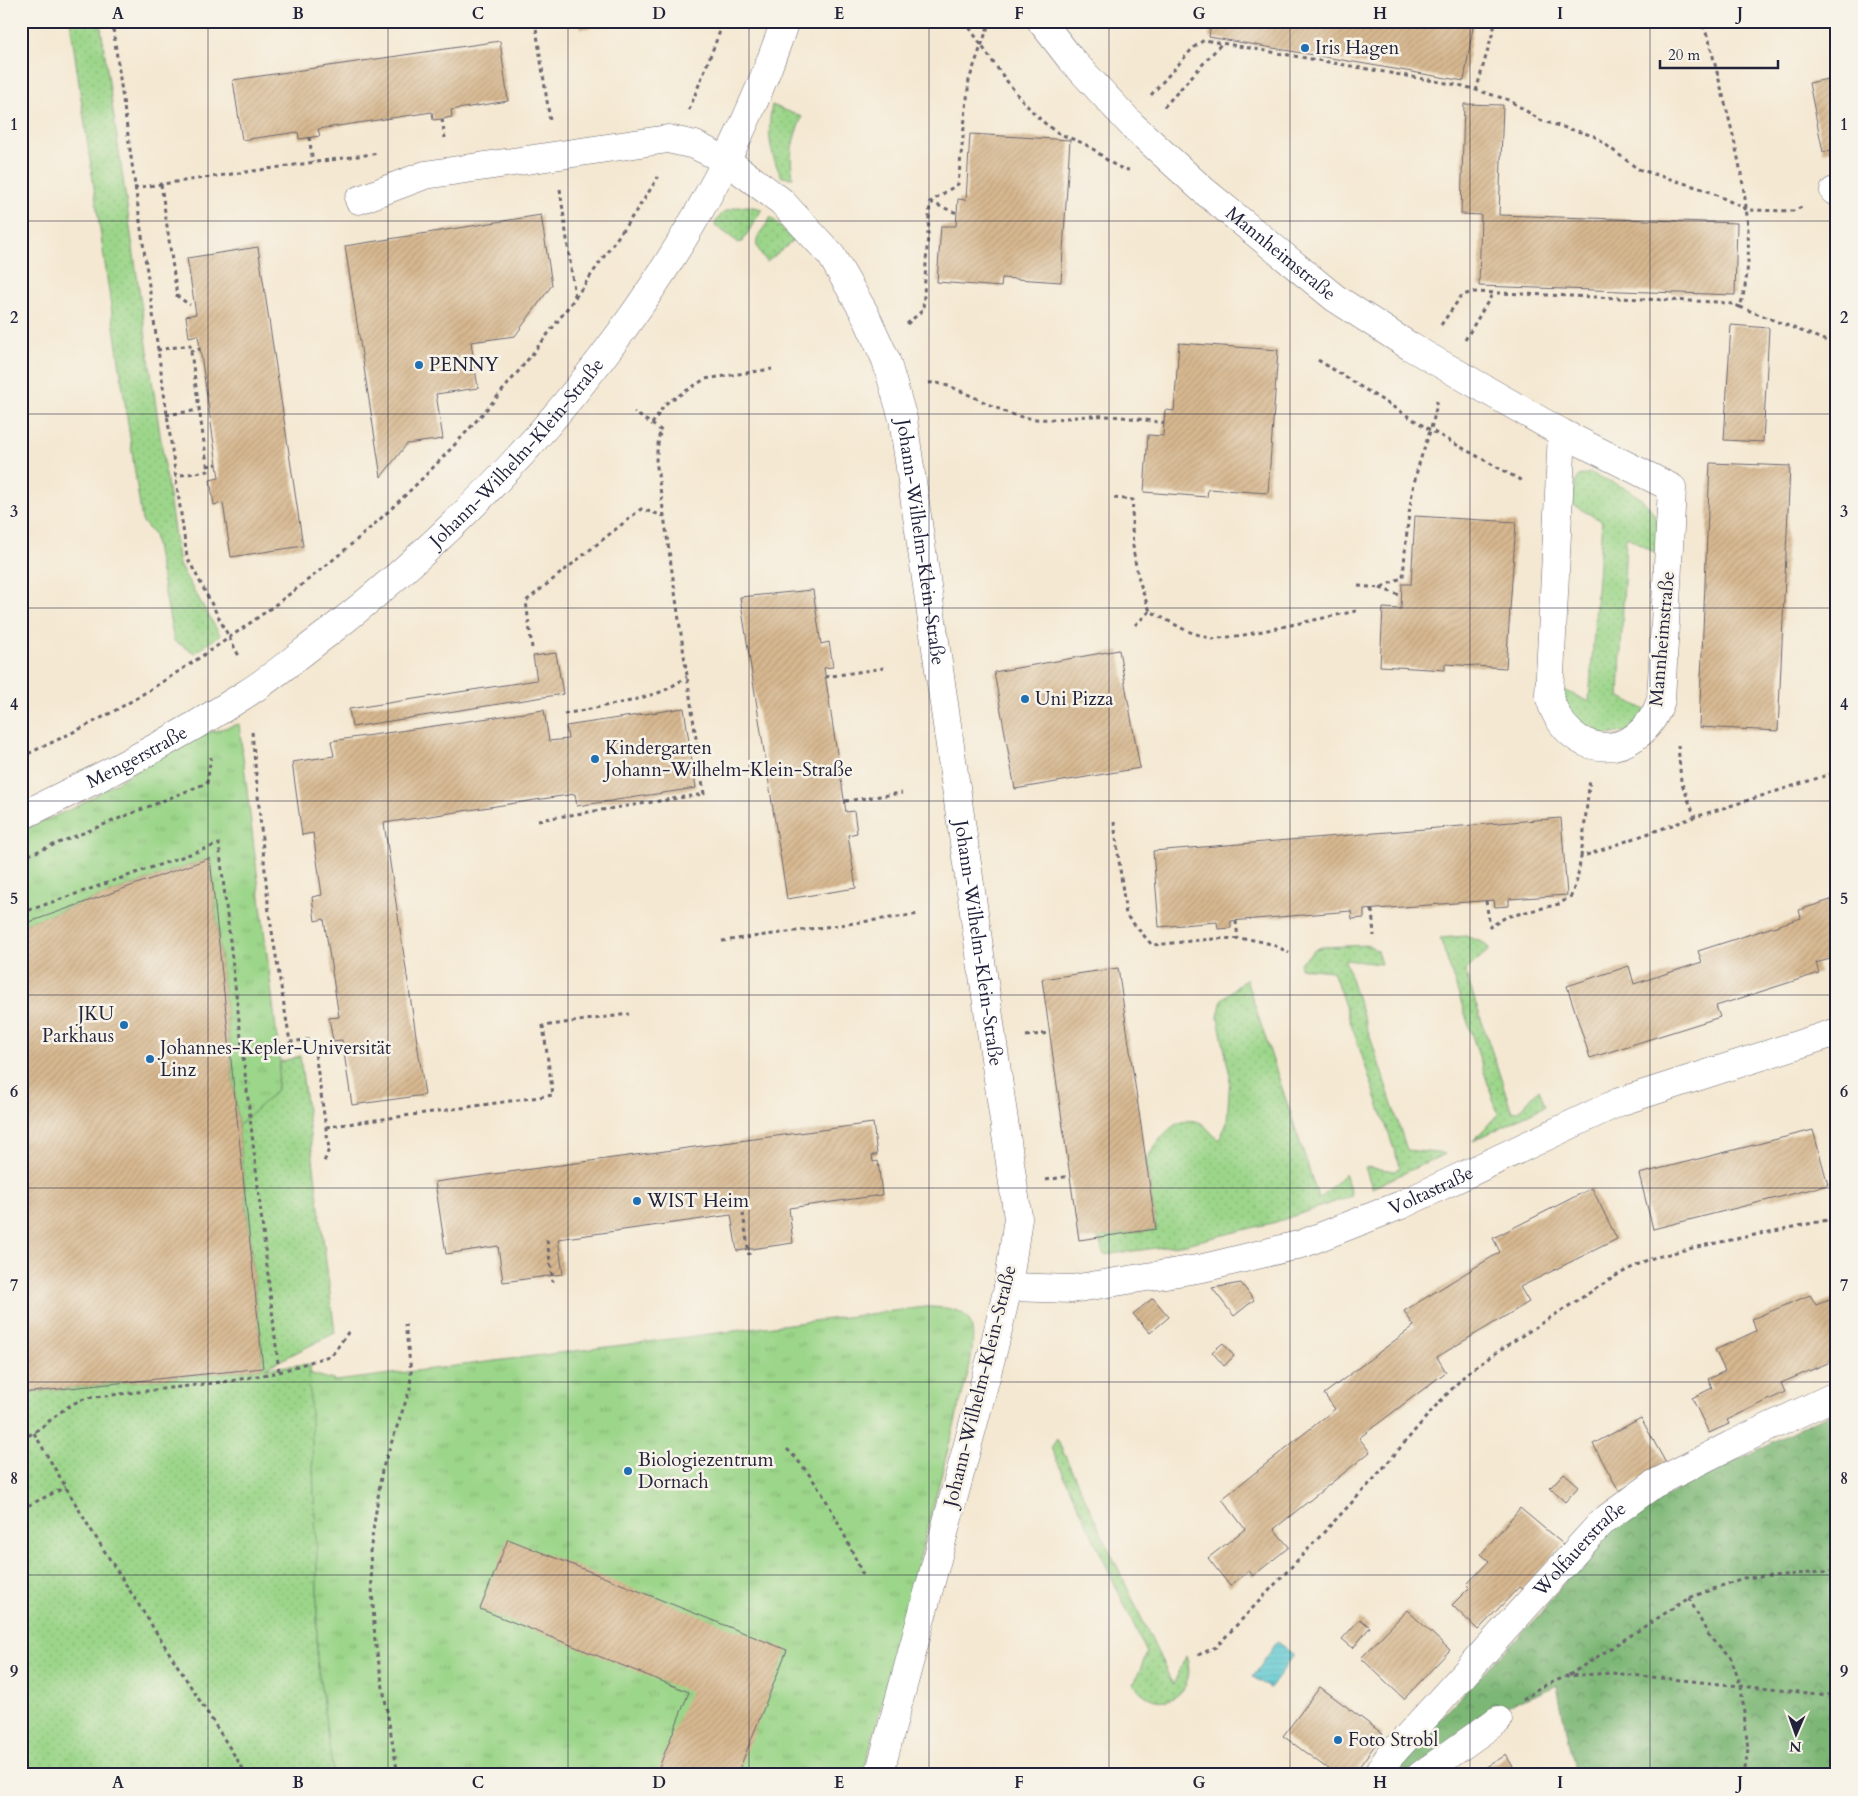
<svg xmlns="http://www.w3.org/2000/svg" width="1858" height="1796" font-family="Cardo,serif">
	<defs>
		<pattern id="grass-dots" width="8" height="8" patternUnits="userSpaceOnUse" patternTransform="scale(1.25)"><rect width="8" height="8" fill="#9cd68a"/><path d="M2 2h.1M6 6h.1" fill="none" stroke="#86b778" stroke-width="1.8" stroke-linecap="round"/></pattern>
		<pattern id="forest-crowns" width="20" height="18" patternUnits="userSpaceOnUse" patternTransform="scale(1.25)"><rect width="20" height="18" fill="#7db776"/><path d="M2 6a3 3 0 1 1 6 0M12 15a3 3 0 1 1 6 0" fill="none" stroke="#669462"/></pattern>
		<pattern id="park-tufts" width="24" height="20" patternUnits="userSpaceOnUse" patternTransform="scale(1.25)"><rect width="24" height="20" fill="#9cd68a"/><path d="M3 7l-1-3M5 7V3M7 7l1-3M15 17l-1-3M17 17v-4M19 17l1-3" fill="none" stroke="#86b778"/></pattern>
		<pattern id="water-rules" width="6" height="5" patternUnits="userSpaceOnUse" patternTransform="scale(1.25)"><rect width="6" height="5" fill="#5cc9d2"/><path d="M0 2.5h6" fill="none" stroke="#50acb5"/></pattern>
		<pattern id="building-hatch" width="6" height="6" patternUnits="userSpaceOnUse" patternTransform="scale(1.25)"><rect width="6" height="6" fill="#d7b890"/><path d="M-1 1l2-2M0 6l6-6M5 7l2-2" fill="none" stroke="#b89e7d"/></pattern>
	</defs>
	<rect width="100%" height="100%" fill="#f7f3e8"/>
	<filter id="ink" filterUnits="userSpaceOnUse"><feTurbulence type="fractalNoise" baseFrequency=".02" numOctaves="2"/><feDisplacementMap in="SourceGraphic" scale="10" xChannelSelector="R" yChannelSelector="G"/><feConvolveMatrix kernelMatrix="1 2 1 2 8 2 1 2 1" color-interpolation-filters="sRGB"/></filter>
	<filter id="wash" filterUnits="userSpaceOnUse"><feTurbulence type="fractalNoise" baseFrequency=".0096" numOctaves="4" result="noise"/><feDisplacementMap in="SourceGraphic" scale="20" xChannelSelector="R" yChannelSelector="G"/><feGaussianBlur stdDeviation="1.12" result="paint"/><feColorMatrix in="noise" values="0 0 0 0 0 0 0 0 0 0 0 0 0 0 0 0 0 1.4 0 .05"/><feComposite in="paint" operator="in"/></filter>
	<g filter="url(#wash)">
		<rect width="100%" height="100%" fill="#f4e8d2"/>
		<path fill="url(#grass-dots)" stroke="#5f7c62" d="M70,21H100L179,565L220,635L195,653L174,641L154,535L142,521Z
			M772,105L802,117C792,141 789,152 793,178L782,177C769,153 767,132 772,105Z
			M748,206L762,209L742,242L739,243L715,225C720,210 734,207 748,206Z
			M771,217L794,240L767,262C749,239 757,240 771,217Z
			M1590,473C1614,483 1649,494 1657,522C1660,532 1657,544 1657,554L1626,536L1619,696L1651,713L1639,729L1603,736L1573,721L1558,687L1589,702L1602,521L1573,505L1574,486L1579,476Z
			M1466,936L1482,942L1490,949L1465,971L1512,1112L1519,1111L1539,1089L1545,1106L1473,1141L1498,1114L1440,938Z
			M1369,945L1377,951L1381,964L1345,960L1407,1150L1445,1154L1372,1188L1365,1167L1396,1171L1400,1167L1333,971L1300,968V963L1316,949L1322,947Z
			M1246,979L1319,1200L1345,1173L1352,1196L1276,1222L1186,1244L1104,1255L1098,1237L1156,1229L1146,1160C1158,1142 1173,1114 1199,1122C1206,1125 1213,1136 1219,1140L1227,1123L1230,1076L1218,1017L1222,999Z
			M300,1056L335,1333L265,1368L310,1364L317,1561V1658L333,1775H21V1393L263,1368L238,1126L276,1091L280,1062Z
			M1057,1439L1173,1685L1186,1656C1200,1695 1157,1718 1134,1684L1147,1653L1051,1448Z"/>
		<path fill="url(#forest-crowns)" stroke="#506c58" d="M1837,1410V1775H1575L1557,1686L1499,1709L1416,1768L1395,1774L1438,1720L1539,1616L1578,1564L1616,1525L1681,1488Z"/>
		<path fill="url(#park-tufts)" stroke="#5f7c62" d="M239,724L280,1062L276,1091L238,1126L210,858L21,925V831L78,806L189,738Z
			M925,1307C973,1307 977,1319 970,1365L863,1775H333L317,1658V1561L309,1373L336,1381Z"/>
		<path fill="url(#water-rules)" stroke="#3f7686" d="M1277,1642L1294,1655L1270,1688L1253,1677Z"/>
		<g id="blocks">
			<path fill="url(#building-hatch)" d="M580,21H625V22L581,29Z
				M1211,21H1474L1464,81L1209,37Z
				M500,41L508,101L451,110L452,117L442,119L433,120L432,112L318,129L320,136L299,139L298,132L242,140L233,80Z
				M1837,77V149L1823,152L1809,83Z
				M1464,104L1503,105L1499,215L1737,223L1735,295L1479,286L1481,215L1461,214Z
				M970,134L1070,140L1061,282L1002,278L1001,287L937,282L941,226H956L958,199L966,200Z
				M541,215L552,285L515,336L471,342L478,388L436,394L443,439L407,444L381,477L345,246Z
				M258,247L303,546L231,557L223,503L214,505L210,480L219,478L198,335L189,337L186,316L196,314L187,258Z
				M1731,325L1769,328L1763,442L1724,440Z
				M1179,343L1278,350L1268,493L1208,489L1207,497L1144,492L1148,435L1163,436L1165,410L1174,411Z
				M1710,463L1790,466L1778,731L1699,727Z
				M1415,516L1516,522L1506,668L1445,664V670L1380,666L1383,608L1401,609L1402,584H1411Z
				M813,590L821,644L829,642L833,667L824,668L846,812L854,811L857,833L848,835L856,888L787,899L740,597Z
				M1119,650L1140,768L1015,789L994,672Z
				M556,653L563,694L352,727L349,709L537,680L533,656Z
				M684,708L696,788L577,806L575,794L384,823L425,1095L352,1105L342,1040L333,1041L329,1018L339,1017L324,919L315,921L312,897L322,895L313,833L302,835L292,762L334,756L331,741L544,710L549,741L568,739L566,726Z
				M1561,818L1567,895L1509,899V906L1495,907L1494,900L1364,910V918L1352,919L1351,911L1231,921V928L1218,929L1217,922L1159,927L1153,851Z
				M210,858L263,1368L21,1393V925Z
				M1837,898V957L1816,963L1819,973L1716,1006L1720,1017L1590,1058L1567,986L1629,966L1634,984L1702,962L1698,951L1801,918L1799,910Z
				M1118,968L1156,1229L1079,1240L1042,979Z
				M873,1123L877,1155H872L873,1162L878,1161L882,1195L789,1208L793,1243L737,1251L731,1215L558,1239L563,1274L503,1282L498,1246L446,1254L435,1182Z
				M1813,1130L1828,1185L1653,1229L1639,1174Z
				M1592,1188L1617,1239L1520,1287L1529,1302L1437,1357L1446,1372L1359,1438L1370,1452L1274,1529L1289,1547L1253,1576L1249,1571L1230,1586L1208,1558L1245,1529L1222,1499L1335,1409L1324,1394L1414,1326L1404,1311L1500,1252L1493,1238Z
				M1241,1283L1254,1300L1234,1316L1212,1288Z
				M1810,1295L1816,1305L1837,1297V1364L1835,1360L1781,1383L1785,1392L1727,1420L1729,1424L1709,1433L1692,1398L1712,1388L1708,1379L1725,1371L1715,1350L1756,1331L1752,1319Z
				M1153,1298L1169,1317L1150,1333L1133,1314Z
				M1223,1343L1234,1356L1224,1366L1212,1352Z
				M1641,1418L1667,1465L1619,1491L1593,1444Z
				M1564,1473L1579,1486L1565,1502L1550,1488Z
				M1520,1508L1563,1544L1523,1590L1519,1587L1478,1630L1452,1605L1470,1587L1467,1584L1489,1561L1481,1554Z
				M508,1539L787,1650L737,1775H656L689,1692L480,1609Z
				M1407,1610L1450,1650L1404,1699L1361,1658Z
				M1360,1619L1370,1627L1353,1648L1342,1639Z
				M1320,1687L1383,1734L1353,1775H1336L1283,1736Z
				M1506,1755L1518,1775H1473Z"/>
		</g>
	</g>
	<g filter="url(#ink)">
		<use href="#blocks" fill-opacity="0" stroke="#6c6770" stroke-width="1"/>
		<g fill="none" stroke-linecap="round" stroke-linejoin="round">
			<defs>
				<g id="minor">
					<path id="s1" d="M1041,21L1069,57L1133,126L1203,190L1335,298L1411,347L1562,433L1672,488L1661,700C1639,765 1566,761 1549,695L1562,433"/>
					<path d="M1834,191L1837,190"/>
					<path id="s2" d="M359,200L425,175L668,139L695,145L727,161L781,201L831,255L864,312L886,360L903,419L1018,1218L1008,1287L994,1347L879,1775"/>
					<path id="s3" d="M21,816C98,779 175,740 246,694C275,676 301,653 328,633C528,477 703,263 785,21"/>
					<path id="s4" d="M1008,1287L1072,1289L1203,1268L1302,1244L1401,1205L1619,1102L1837,1032"/>
					<path id="s5" d="M1377,1775L1388,1758L1603,1521L1654,1484L1731,1445L1837,1395"/>
					<path d="M1421,1775L1498,1720"/>
				</g>
			</defs>
			<use href="#minor" stroke="#6c6770" stroke-width="29"/>
			<path stroke="#6c6770" stroke-width="3" stroke-dasharray="4 4" stroke-linecap="butt" d="M112,21L187,557L240,658
				M535,21L550,121
				M965,21C986,52 1024,111 1055,131C1066,138 1082,141 1093,149C1104,157 1114,168 1129,170
				M1476,91L1496,21
				M1151,95L1193,48L1204,40L1463,86L1509,100L1542,121L1594,136L1638,169L1706,190L1748,210L1793,211L1804,206
				M1164,107L1222,43
				M689,110L724,21
				M442,119L445,138
				M309,137L313,162
				M161,184L177,296L190,305
				M134,188L379,153
				M560,189L575,297
				M930,202L957,213
				M1740,307L1837,345
				M907,324L923,310L930,202L958,184L969,80L990,21
				M1441,325L1462,295L1474,292L1716,302L1732,304L1740,307C1765,226 1728,121 1709,40L1701,21
				M1465,340L1493,293
				M157,350L190,345L208,471L175,476
				M190,351L200,349
				M1318,360L1430,430L1524,482
				M929,383C950,380 995,411 1018,416C1046,423 1065,417 1091,416C1116,415 1139,419 1164,423
				M166,415L199,410
				M652,424L665,404L705,379L772,369
				M207,466L217,464
				M1114,498L1133,500C1130,542 1134,572 1150,611
				M1358,586L1380,588L1403,577C1406,542 1408,508 1416,475C1422,450 1434,427 1437,401
				M1380,588L1402,596
				M1135,625L1150,611L1187,631L1212,639L1244,635L1356,611
				M532,648L526,601L641,509L664,516
				M825,677L884,668
				M564,714L631,701L664,691L687,677
				M252,732L269,913L290,1042L313,1039L329,1149L324,1162
				M1678,745L1681,781L1695,817
				M21,757C61,738 101,720 138,697C219,647 298,592 369,529C454,453 529,364 594,271C615,240 639,209 658,177
				M845,801L902,793
				M538,820L704,794L656,460L659,436L662,431L634,412
				M1114,822L1126,915L1152,945C1196,942 1251,928 1289,953
				M1581,857L1590,778
				M21,858L207,783L211,757
				M1486,901L1490,927L1506,917L1559,904L1571,896L1577,880L1581,857L1695,817L1837,772
				M1372,910L1374,936
				M21,913L219,844L279,1372
				M1236,921L1238,939
				M722,941L920,914
				M1026,1036L1050,1033
				M326,1127L553,1095L543,1026L629,1014
				M1046,1180L1070,1176
				M743,1213L749,1255
				M547,1240L553,1282
				M34,1433L88,1525L247,1775
				M21,1439C48,1428 58,1407 87,1398L230,1381L279,1372L332,1355L349,1331
				M787,1449C824,1486 841,1528 863,1575
				M21,1509L66,1487
				M1689,1598L1710,1638L1730,1656L1741,1686L1748,1749L1744,1775
				M1198,1655L1216,1647L1373,1480L1433,1409L1467,1373L1512,1342L1619,1274L1649,1259L1692,1248L1837,1218
				M1569,1675L1689,1598L1743,1578L1837,1571
				M1523,1700L1539,1688L1567,1676L1612,1673L1829,1695L1837,1698
				M398,1775L375,1641L370,1552L382,1470L410,1389L411,1371L405,1324"/>
			<use href="#minor" stroke="#fff" stroke-width="28"/>
		</g>
	</g>
	<path fill="none" stroke="#22223b" stroke-width="1" stroke-opacity="0.55" d="M208,21V1775M388,21V1775M568,21V1775M749,21V1775M929,21V1775M1109,21V1775M1290,21V1775M1470,21V1775M1650,21V1775M21,221H1837M21,414H1837M21,608H1837M21,801H1837M21,995H1837M21,1188H1837M21,1382H1837M21,1575H1837"/>
	<g fill="#1f6fb2" stroke="#f7f3e8" stroke-width="2">
		<circle cx="1305" cy="48" r="5"/>
		<circle cx="419" cy="365" r="5"/>
		<circle cx="1025" cy="699" r="5"/>
		<circle cx="595" cy="759" r="5"/>
		<circle cx="124" cy="1025" r="5"/>
		<circle cx="150" cy="1059" r="5"/>
		<circle cx="637" cy="1201" r="5"/>
		<circle cx="628" cy="1471" r="5"/>
		<circle cx="1338" cy="1740" r="5"/>
	</g>
	<g text-anchor="middle" dominant-baseline="central" stroke-width="5" stroke-linejoin="round" paint-order="stroke">
		<g font-size="19" fill="#22223b" stroke="#f7f3e8" text-anchor="start">
			<text x="1315" y="48">Iris Hagen</text>
			<text x="429" y="365">PENNY</text>
			<text x="1035" y="699">Uni Pizza</text>
			<text x="605" y="748">Kindergarten<tspan x="605" dy="22">Johann-Wilhelm-Klein-Straße</tspan></text>
			<text x="114" y="1014" text-anchor="end">JKU<tspan x="114" dy="22">Parkhaus</tspan></text>
			<text x="160" y="1048">Johannes-Kepler-Universität<tspan x="160" dy="22">Linz</tspan></text>
			<text x="647" y="1201">WIST Heim</text>
			<text x="638" y="1460">Biologiezentrum<tspan x="638" dy="22">Dornach</tspan></text>
			<text x="1348" y="1740">Foto Strobl</text>
		</g>
		<g font-size="19" fill="#22223b" stroke="#f7f3e8">
			<text stroke="none"><textPath href="#s1" startOffset="335">Mannheimstraße</textPath></text>
			<text stroke="none"><textPath href="#s3" startOffset="620">Johann-Wilhelm-Klein-Straße</textPath></text>
			<text stroke="none"><textPath href="#s2" startOffset="825">Johann-Wilhelm-Klein-Straße</textPath></text>
			<text transform="translate(1662 639) rotate(-85)">Mannheimstraße</text>
			<text stroke="none"><textPath href="#s3" startOffset="130">Mengerstraße</textPath></text>
			<text stroke="none"><textPath href="#s2" startOffset="1230">Johann-Wilhelm-Klein-Straße</textPath></text>
			<text stroke="none"><textPath href="#s4" startOffset="438">Voltastraße</textPath></text>
			<text transform="translate(980 1386) rotate(-76)">Johann-Wilhelm-Klein-Straße</text>
			<text stroke="none"><textPath href="#s5" startOffset="304">Wolfauerstraße</textPath></text>
		</g>
	</g>
	<rect width="1858" height="1796" fill="none" stroke="#f7f3e8" stroke-width="55"/>
	<g transform="translate(1796 1734) rotate(182)" stroke="#f7f3e8" stroke-width="4" paint-order="stroke">
	<path d="M0-4L9 19L0 12L-9 19Z" fill="#22223b"/>
	<text y="-8" font-size="14" font-weight="bold" text-anchor="middle" fill="#22223b">N</text>
	</g>
	<path d="M1660 60v8h118v-8" fill="none" stroke="#22223b" stroke-width="2.5"/>
	<text x="1668" y="60" font-size="15" fill="#22223b" stroke="#f7f3e8" stroke-width="4" paint-order="stroke">20 m</text>
	<rect x="28" y="28" width="1802" height="1740" fill="none" stroke="#22223b" stroke-width="2"/>
	<g font-size="16" text-anchor="middle" font-weight="bold" fill="#22223b">
		<text x="118" y="19">A</text>
		<text x="298" y="19">B</text>
		<text x="478" y="19">C</text>
		<text x="659" y="19">D</text>
		<text x="839" y="19">E</text>
		<text x="1019" y="19">F</text>
		<text x="1199" y="19">G</text>
		<text x="1380" y="19">H</text>
		<text x="1560" y="19">I</text>
		<text x="1740" y="19">J</text>
		<text x="14" y="130">1</text>
		<text x="1844" y="130">1</text>
		<text x="14" y="323">2</text>
		<text x="1844" y="323">2</text>
		<text x="14" y="517">3</text>
		<text x="1844" y="517">3</text>
		<text x="14" y="710">4</text>
		<text x="1844" y="710">4</text>
		<text x="14" y="904">5</text>
		<text x="1844" y="904">5</text>
		<text x="14" y="1097">6</text>
		<text x="1844" y="1097">6</text>
		<text x="14" y="1291">7</text>
		<text x="1844" y="1291">7</text>
		<text x="14" y="1484">8</text>
		<text x="1844" y="1484">8</text>
		<text x="14" y="1677">9</text>
		<text x="1844" y="1677">9</text>
		<text x="118" y="1788">A</text>
		<text x="298" y="1788">B</text>
		<text x="478" y="1788">C</text>
		<text x="659" y="1788">D</text>
		<text x="839" y="1788">E</text>
		<text x="1019" y="1788">F</text>
		<text x="1199" y="1788">G</text>
		<text x="1380" y="1788">H</text>
		<text x="1560" y="1788">I</text>
		<text x="1740" y="1788">J</text>
	</g>
</svg>
